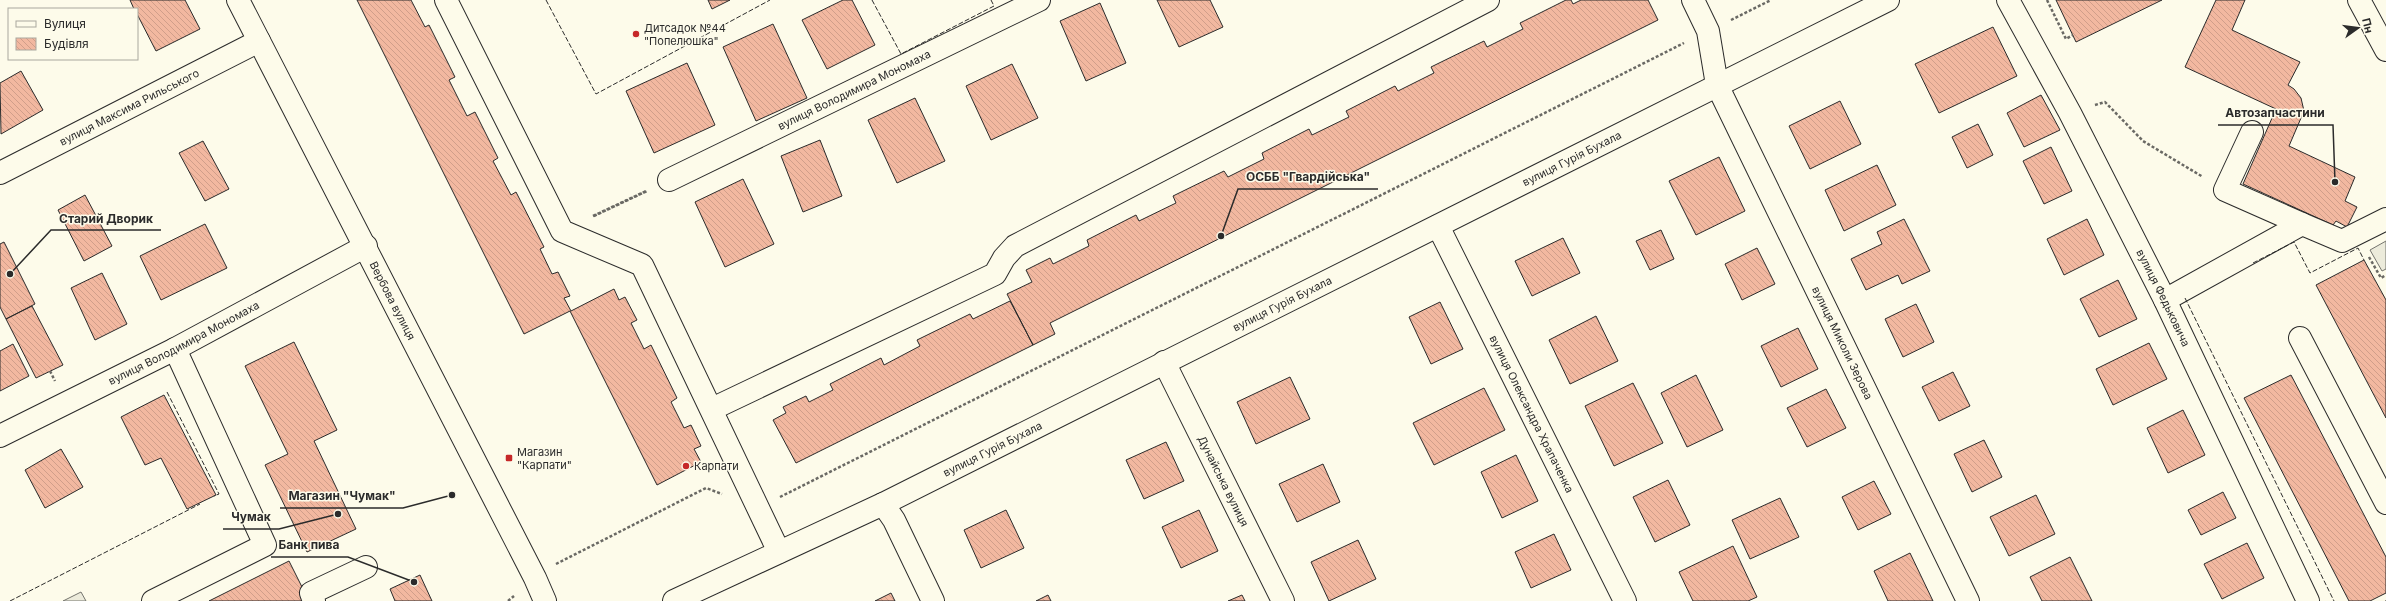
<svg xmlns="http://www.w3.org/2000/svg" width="2386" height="601" font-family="Inter,sans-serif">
	<defs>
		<pattern id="building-back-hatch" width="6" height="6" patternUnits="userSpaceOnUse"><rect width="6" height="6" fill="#f2b8a0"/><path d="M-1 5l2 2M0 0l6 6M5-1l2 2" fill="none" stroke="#d09e8a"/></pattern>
	</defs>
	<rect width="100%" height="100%" fill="#fdfbea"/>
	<path fill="#ecebdb" stroke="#74746e" d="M2386,241V269L2382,271L2370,250Z
		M81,592L86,601H63Z"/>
	<path fill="url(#building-back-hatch)" stroke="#2b2b2b" d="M130,0H185L200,29L156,51L137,14V9H134Z
		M357,0H411L425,27L429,25L455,77L449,80L467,116L475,112L498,158L493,161L511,195L516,192L544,247L540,249L552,274L558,272L570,296L564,298L571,311L614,289L619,300L625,297L637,320L631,323L644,349L651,345L677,398L671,402L684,428L691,425L701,446L694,449L701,462L657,485L570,311L524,334Z
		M708,0H730L712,9Z
		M843,0H852L875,45L827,69L802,20Z
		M1157,0H1210L1223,27L1179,47Z
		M1566,0H1571L1573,4L1581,0H1648L1658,20L1050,323L1055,334L1033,345L1007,294L1032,282L1026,270L1050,258L1053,264L1089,246L1087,240L1136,215L1139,221L1176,203L1173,196L1224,171L1228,177L1264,159L1262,153L1309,129L1312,135L1349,117L1346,111L1395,86L1398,91L1434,73L1431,67L1484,41L1487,47L1523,29L1520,23Z
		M2056,0H2162L2076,42Z
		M2216,0H2245L2232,30L2300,62L2288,85L2294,89L2301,98L2304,111L2289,146L2355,177L2345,201L2357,207L2347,227L2336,221L2333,225L2243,184L2276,109L2185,67Z
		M1100,3L1126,63L1086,81L1060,21Z
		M773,24L807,98L756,121L723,47Z
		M1993,27L2017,76L1939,113L1915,64Z
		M687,63L715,125L654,153L626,91Z
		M1012,64L1038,118L991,140L966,86Z
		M21,71L43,110L1,134L0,83Z
		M2041,95L2060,130L2024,147L2007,113Z
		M915,98L945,161L897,183L868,120Z
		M1840,101L1861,144L1810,169L1789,126Z
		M1978,124L1993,155L1967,168L1952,137Z
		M820,140L842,196L803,212L781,156Z
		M203,141L229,189L205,201L179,153Z
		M2051,147L2072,191L2044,204L2023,161Z
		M1719,157L1745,211L1696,235L1669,181Z
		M1877,165L1896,205L1844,231L1825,190Z
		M743,179L774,244L725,267L695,202Z
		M85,195L112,246L84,261L58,210Z
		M1904,219L1930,271L1902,284L1898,275L1866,290L1851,259L1882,244L1877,232Z
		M2087,219L2104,255L2064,275L2047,239Z
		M205,224L227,268L161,300L140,256Z
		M1661,230L1674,259L1650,270L1636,241Z
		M1563,238L1580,273L1532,296L1515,261Z
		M4,242L35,304L6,319L0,307V244Z
		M1757,248L1775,284L1742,300L1725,264Z
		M2364,260L2386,300V418L2316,285Z
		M102,273L127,324L95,340L71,288Z
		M2118,280L2137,319L2099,337L2080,299Z
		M1010,301L1033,345L796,463L773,420L786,413L783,407L806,396L809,402L833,390L830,384L881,358L884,365L920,346L917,340L970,314L973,319Z
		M1440,302L1463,349L1431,364L1409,317Z
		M1916,304L1934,342L1903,357L1885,319Z
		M32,306L63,365L36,378L6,319Z
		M1596,316L1618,361L1570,384L1549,340Z
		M1798,328L1818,369L1781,387L1761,346Z
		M294,342L337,430L314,441L356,529L307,552L265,465L288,454L245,366Z
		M2149,343L2167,379L2113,405L2096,369Z
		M13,344L29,376L0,391V351Z
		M1953,372L1970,406L1939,421L1922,387Z
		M1696,375L1723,430L1687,447L1661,393Z
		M2291,375L2386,557V593L2370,601H2349L2244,398Z
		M1290,377L1310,419L1256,444L1237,402Z
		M1633,383L1663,443L1614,466L1585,406Z
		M1484,388L1505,430L1434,465L1413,423Z
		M1826,389L1846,428L1807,447L1787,408Z
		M164,395L216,495L187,509L161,458L145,465L121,417Z
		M2183,410L2205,455L2168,473L2147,428Z
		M1984,440L2002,477L1972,492L1954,454Z
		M1166,442L1184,481L1144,499L1126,460Z
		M61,449L83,487L45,508L25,470Z
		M1516,455L1538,501L1502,518L1481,472Z
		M1323,464L1340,502L1297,522L1279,484Z
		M1668,480L1690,525L1655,542L1633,497Z
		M1874,481L1891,514L1858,530L1842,497Z
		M2223,492L2236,518L2201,535L2188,510Z
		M2036,495L2055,534L2009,556L1990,517Z
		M1780,498L1799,537L1750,559L1732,520Z
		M1006,510L1024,548L981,568L964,530Z
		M1199,510L1218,551L1181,568L1162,527Z
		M1554,534L1571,570L1531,588L1515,552Z
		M1358,540L1376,579L1329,601L1311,562Z
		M2247,543L2264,578L2222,599L2204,564Z
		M1733,546L1757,597L1748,601H1693L1679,572Z
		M1910,553L1933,601H1888L1874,571Z
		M2070,557L2092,601H2042L2030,577Z
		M289,561L309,601H209Z
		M420,575L432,601H395L390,589Z
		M891,593L895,601H875Z
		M1048,595L1051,601H1036Z
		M1242,595L1245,601H1228Z"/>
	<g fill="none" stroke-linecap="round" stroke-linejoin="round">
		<defs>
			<g id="minor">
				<path id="s1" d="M238,0L535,578L545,601"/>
				<path d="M446,0L562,231L642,265L779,552"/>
				<path id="s2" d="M1693,0L1708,31L1717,85L1968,601"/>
				<path id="s3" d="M2008,0L2070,113L2165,300L2308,601"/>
				<path d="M2359,0L2386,50"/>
				<path d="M2252,132L2225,190L2302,224"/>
				<path id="s4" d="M0,173L259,41"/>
				<path id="s5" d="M669,180L1039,0"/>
				<path id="s6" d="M1438,226L1625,601"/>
				<path d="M2165,300L2302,224L2342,241L2386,219"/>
				<path d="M2300,338L2386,503"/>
				<path id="s7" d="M1164,362L1283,601"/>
				<path d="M712,409L995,274L1004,258L1015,246L1488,0"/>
				<path id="s8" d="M0,436L175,349L366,246"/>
				<path d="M883,504L894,520L933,601"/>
				<path d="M153,601L265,545L175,349"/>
				<path d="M314,601L311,593L366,567"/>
				<path id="s9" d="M674,601L883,504L1888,0"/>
			</g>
		</defs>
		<use href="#minor" stroke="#2b2b2b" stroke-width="24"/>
		<path stroke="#6a6964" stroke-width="2.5" stroke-dasharray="3 2" stroke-linecap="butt" d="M2047,0L2066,39L2073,35
			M1731,20L1771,0
			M2095,105L2105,102L2143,141L2203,177
			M593,216L646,191
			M594,216L647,191
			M2369,257L2381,278L2386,275
			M50,371L55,381
			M780,497L1684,43
			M556,564L706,488L722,494
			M508,601L514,596"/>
		<use href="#minor" stroke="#fdfbea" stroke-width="22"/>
		<path stroke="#2b2b2b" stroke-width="1" stroke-dasharray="5 2" stroke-linecap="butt" d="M546,0L596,94L770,0
			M872,0L901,54L994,6L991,0
			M2253,263L2294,242L2310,273L2358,248L2364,260
			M2185,298L2334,601
			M167,392L219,494L214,496
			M10,601L200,504
			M2385,601H2386"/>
	</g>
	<g fill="#c62828" stroke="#fdfbea" stroke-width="1.5">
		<circle cx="636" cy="34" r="4"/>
		<rect x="505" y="454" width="8" height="8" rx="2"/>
		<circle cx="686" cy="466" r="4"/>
	</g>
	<g text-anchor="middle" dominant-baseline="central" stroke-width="3" stroke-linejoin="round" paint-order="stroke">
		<g font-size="11" fill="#2b2b2b" stroke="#fdfbea" text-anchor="start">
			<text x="644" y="28">Дитсадок №44<tspan x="644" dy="13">"Попелюшка"</tspan></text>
			<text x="517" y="452">Магазин<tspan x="517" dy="13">"Карпати"</tspan></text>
			<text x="694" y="466">Карпати</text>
		</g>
		<g font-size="11" fill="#2b2b2b" stroke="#fdfbea">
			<text stroke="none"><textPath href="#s5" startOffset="206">вулиця Володимира Мономаха</textPath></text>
			<text stroke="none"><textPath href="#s4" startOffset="145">вулиця Максима Рильського</textPath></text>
			<text stroke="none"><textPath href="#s9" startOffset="1001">вулиця Гурія Бухала</textPath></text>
			<text stroke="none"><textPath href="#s3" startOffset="336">вулиця Федьковича</textPath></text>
			<text stroke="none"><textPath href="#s1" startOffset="338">Вербова вулиця</textPath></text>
			<text stroke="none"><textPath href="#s9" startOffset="677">вулиця Гурія Бухала</textPath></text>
			<text stroke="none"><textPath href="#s8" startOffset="206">вулиця Володимира Мономаха</textPath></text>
			<text stroke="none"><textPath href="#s2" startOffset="376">вулиця Миколи Зерова</textPath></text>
			<text stroke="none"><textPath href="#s6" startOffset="210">вулиця Олександра Храпаченка</textPath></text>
			<text stroke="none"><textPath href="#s9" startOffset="353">вулиця Гурія Бухала</textPath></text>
			<text stroke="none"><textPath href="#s7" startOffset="133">Дунайська вулиця</textPath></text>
		</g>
	</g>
	<path fill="none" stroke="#2b2b2b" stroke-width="1.5" d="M2335 182L2333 125H2218M1221 236L1238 189H1378M10 274L51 230H161M452 495L403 508H280M338 514L279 529H223M414 582L348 557H271"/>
	<g fill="#2b2b2b" stroke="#fdfbea" stroke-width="1.5">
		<circle cx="2335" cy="182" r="4"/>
		<circle cx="1221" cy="236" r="4"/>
		<circle cx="10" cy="274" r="4"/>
		<circle cx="452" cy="495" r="4"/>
		<circle cx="338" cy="514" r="4"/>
		<circle cx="414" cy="582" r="4"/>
	</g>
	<g font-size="12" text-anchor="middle" font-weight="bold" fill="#2b2b2b" stroke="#fdfbea" stroke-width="3" stroke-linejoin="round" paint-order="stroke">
		<text x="2275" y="117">Автозапчастини</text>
		<text x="1308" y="181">ОСББ "Гвардійська"</text>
		<text x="106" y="223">Старий Дворик</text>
		<text x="342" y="500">Магазин "Чумак"</text>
		<text x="251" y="521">Чумак</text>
		<text x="309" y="549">Банк пива</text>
	</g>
	<rect x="8" y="8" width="130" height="52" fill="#fdfbea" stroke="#a9a89e"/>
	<rect x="16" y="21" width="20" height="6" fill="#fdfbea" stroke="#a9a89e"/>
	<text x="44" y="28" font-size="12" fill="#2b2b2b">Вулиця</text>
	<rect x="16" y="38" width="20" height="12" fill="url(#building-back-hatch)" stroke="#a9a89e"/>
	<text x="44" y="48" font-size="12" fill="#2b2b2b">Будівля</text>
	<g transform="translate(2358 28) rotate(76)" stroke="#fdfbea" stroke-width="3" paint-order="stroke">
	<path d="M0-3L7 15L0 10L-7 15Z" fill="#2b2b2b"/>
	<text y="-6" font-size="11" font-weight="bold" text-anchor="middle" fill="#2b2b2b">Пн</text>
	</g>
</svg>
